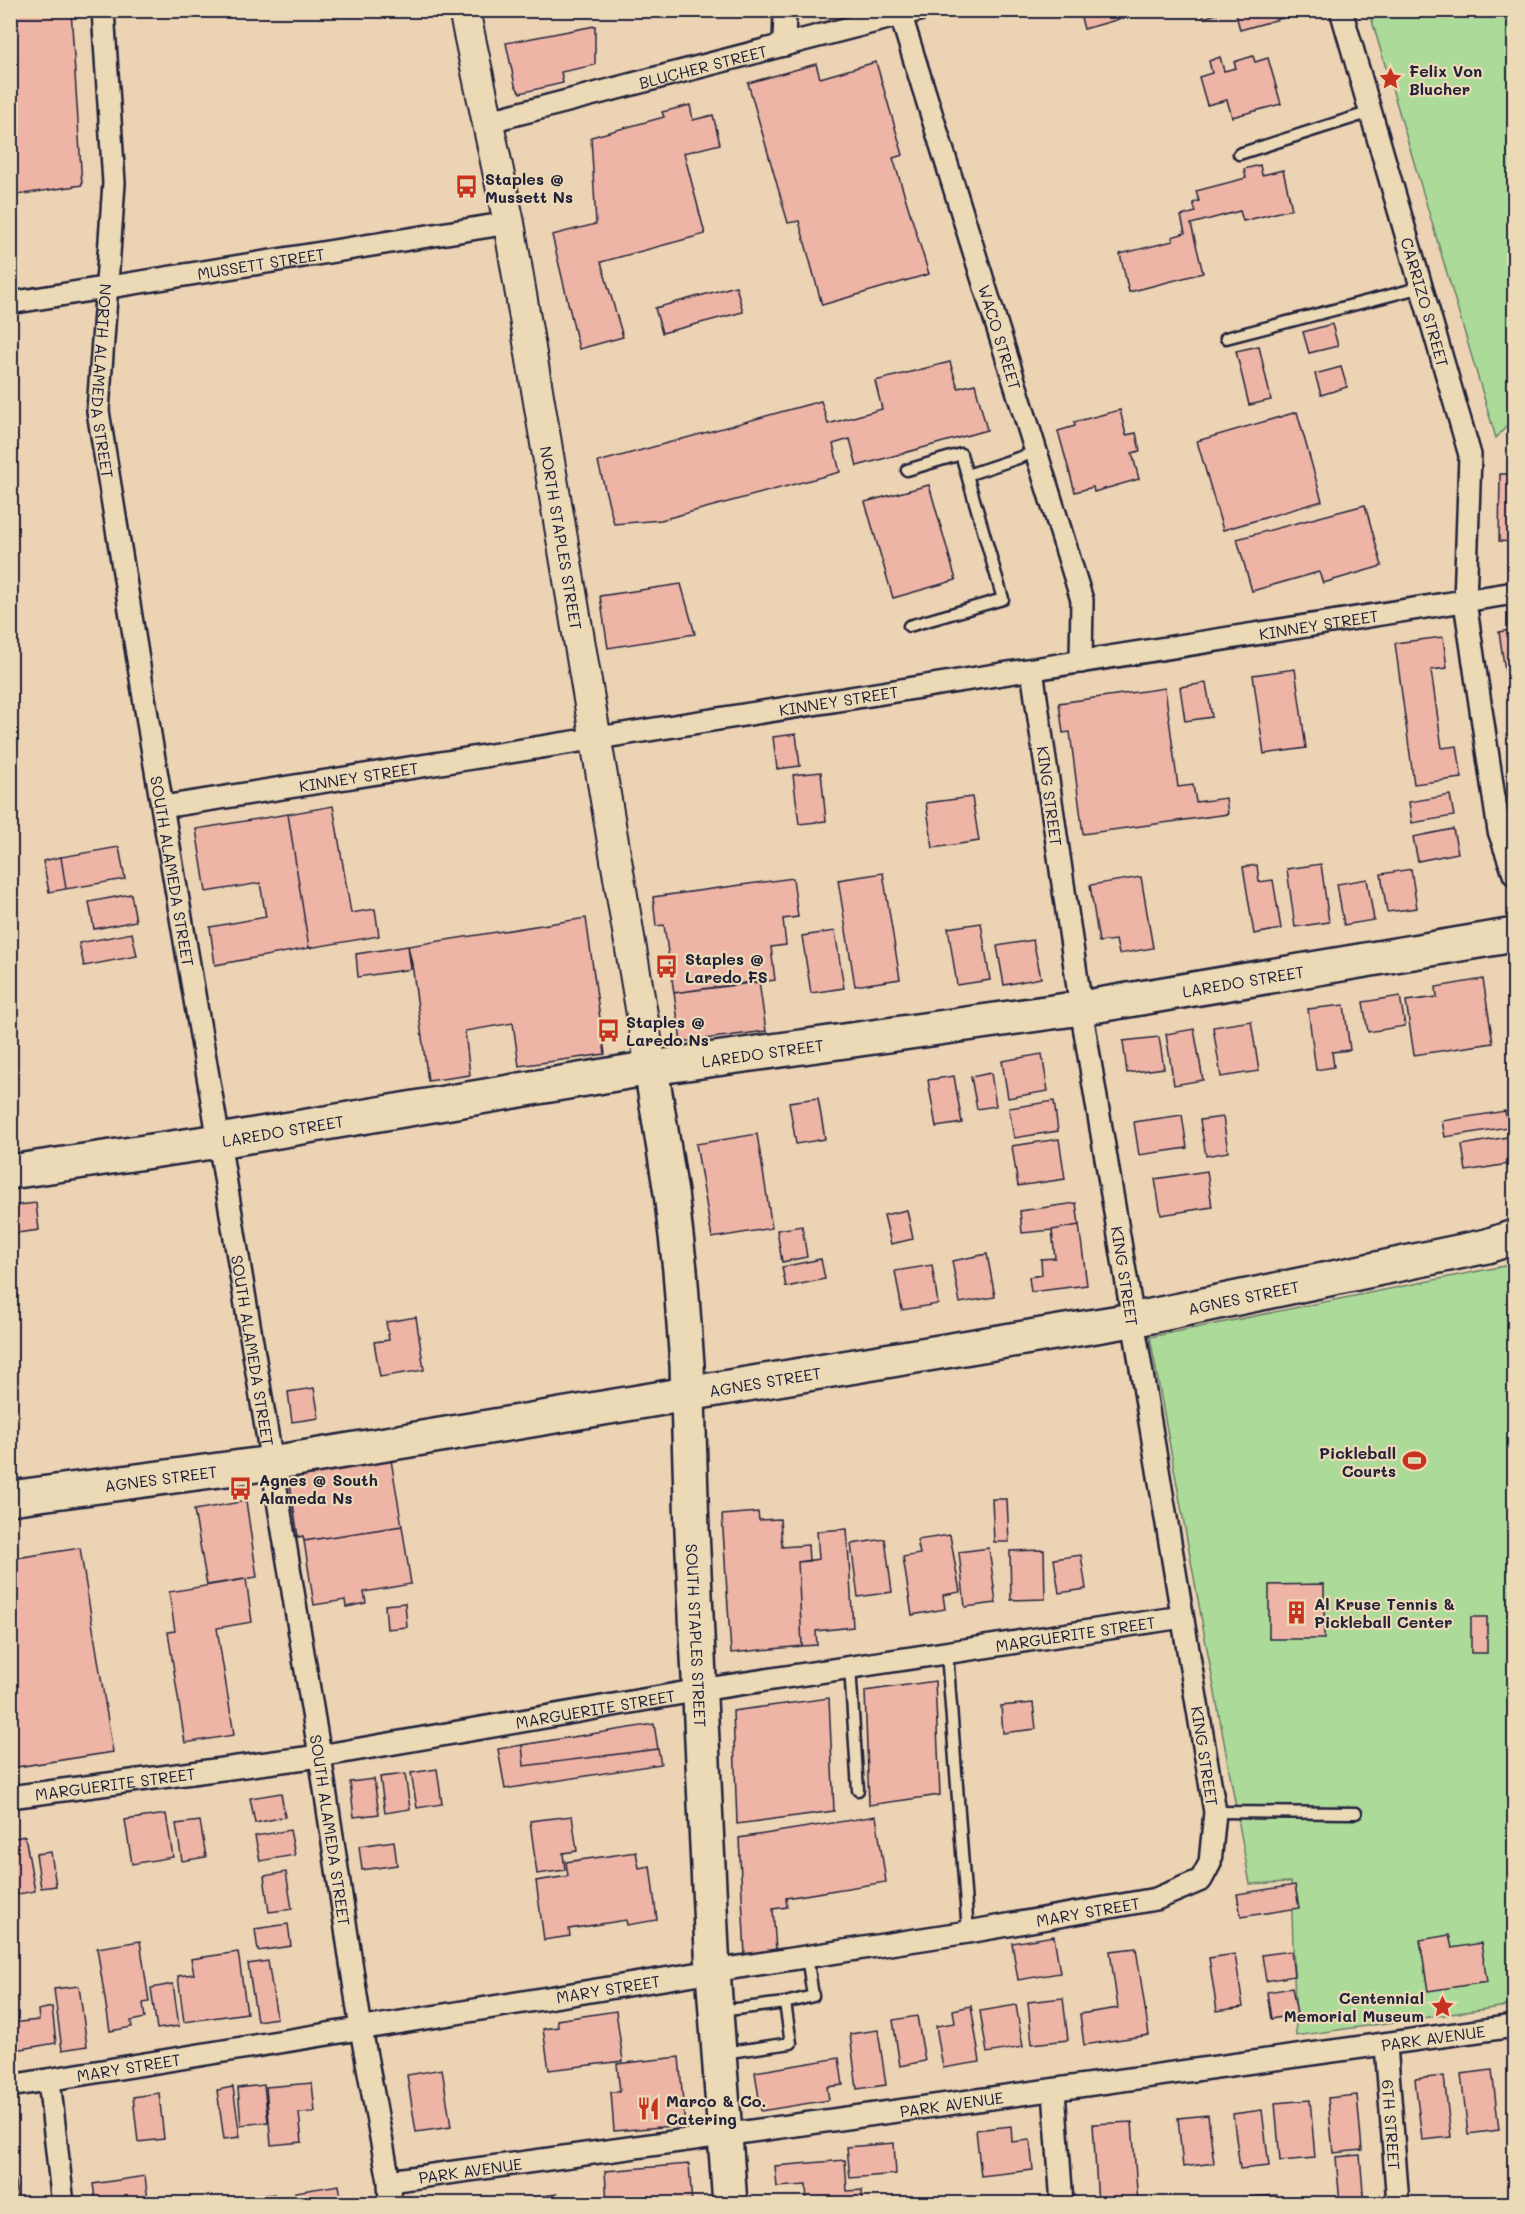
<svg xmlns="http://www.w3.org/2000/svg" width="1525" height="2214" font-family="Mali,sans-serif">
	<rect width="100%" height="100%" fill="#ecd3b4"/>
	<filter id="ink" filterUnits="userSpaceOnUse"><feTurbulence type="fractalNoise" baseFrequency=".0167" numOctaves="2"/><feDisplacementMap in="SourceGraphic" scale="12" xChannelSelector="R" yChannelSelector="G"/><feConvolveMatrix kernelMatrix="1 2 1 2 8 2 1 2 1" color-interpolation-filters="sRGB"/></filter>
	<g filter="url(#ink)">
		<path fill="#acda99" stroke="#677e6a" stroke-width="1.5" d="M1369,11H1514V418L1496,438Z
			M1514,1264V2005L1296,2036L1291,1882L1250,1884L1150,1337Z"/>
		<path fill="#eeb5a6" stroke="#22223b" stroke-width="1.5" d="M71,10L82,185L10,196V12Z
			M1079,10H1152L1084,29Z
			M1202,10H1229L1204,18Z
			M1235,10H1281L1283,18L1240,30Z
			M595,26V65L561,72L563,83L520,93L515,85L506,43Z
			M1253,56L1255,62L1268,58L1281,104L1232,117L1227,100L1207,105L1199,77L1212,73L1209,61L1220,57L1224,71L1236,68L1234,62Z
			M876,62L903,155L893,158L929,274L822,305L799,221L788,223L748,83L816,64L820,78Z
			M690,105L693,120L713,115L720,144L684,153L705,234L601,262L623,337L579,349L552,235L596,224L591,137L664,117L662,112Z
			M1260,165L1262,175L1283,170L1292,209L1243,221L1240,211L1191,224L1203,273L1129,292L1120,254L1173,241L1172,237L1185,233L1181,216L1196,212L1193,203L1199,201L1196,191L1246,178L1244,169Z
			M736,286L743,312L662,333L655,308Z
			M1332,324L1338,346L1309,353L1303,332Z
			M1259,346L1271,400L1249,405L1236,351Z
			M950,362L958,388L975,384L987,430L857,466L850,439L833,444L840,472L661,520L614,524L598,462L821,401L828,424L882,409L875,381Z
			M1341,367L1347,387L1321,395L1315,374Z
			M1120,410L1126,435L1136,433L1140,451L1132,453L1139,479L1094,492L1093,487L1075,492L1058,431L1075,426L1074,422Z
			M1297,412L1322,501L1223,530L1197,441Z
			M1500,474H1514V542L1499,541Z
			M929,485L956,580L893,598L865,502Z
			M1365,505L1382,566L1323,583L1319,572L1252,591L1237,539Z
			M681,584L695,634L608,648L600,596Z
			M1514,629V676L1506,677L1499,632Z
			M1443,637L1447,668L1431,670L1442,748L1457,746L1462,778L1414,784L1395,643Z
			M1295,669L1306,748L1264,754L1253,675Z
			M1206,683L1212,717L1185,721L1180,687Z
			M1165,688L1178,787L1193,785L1196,802L1226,798L1228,814L1083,834L1070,732L1063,733L1059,703Z
			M796,734L800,766L777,769L773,737Z
			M821,772L826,821L799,824L793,775Z
			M1450,795L1454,816L1412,823L1409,802Z
			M972,797L979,841L933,848L926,803Z
			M333,806L351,913L375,909L379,936L309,948L288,814Z
			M288,814L309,948L215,965L210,927L266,917L260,883L206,892L196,829Z
			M1453,829L1458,853L1418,861L1413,837Z
			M119,847L125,879L66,889L61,857Z
			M61,857L66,889L49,892L43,861Z
			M1321,864L1329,922L1295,927L1287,869Z
			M1257,865L1259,882L1273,880L1281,929L1254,934L1243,867Z
			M1411,869L1417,908L1387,912L1381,874Z
			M883,873L900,979L855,986L838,880Z
			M1141,877L1153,948L1119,954L1116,940L1099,942L1090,885Z
			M793,878L798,917L783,919L786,945L771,947L775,980L674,993L664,925L656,926L653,897Z
			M1367,879L1374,920L1344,925L1337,884Z
			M131,894L136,921L94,929L89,902Z
			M586,918L605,1054L519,1066L513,1023L465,1031L470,1075L428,1081L412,964L408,946Z
			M981,923L990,980L957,985L948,928Z
			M835,931L844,988L811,993L802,936Z
			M132,933L137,956L84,966L79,943Z
			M1033,940L1041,978L1004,985L997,946Z
			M408,946L411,969L358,977L356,954Z
			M1483,979L1493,1043L1414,1055L1406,1001L1437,997L1436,987Z
			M759,981L766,1031L681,1042L674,993Z
			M1400,996L1405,1026L1368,1032L1363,1002Z
			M1344,1005L1350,1050L1332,1052L1334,1067L1316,1070L1308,1009Z
			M1251,1021L1259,1071L1221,1077L1213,1027Z
			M1194,1029L1203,1080L1174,1085L1166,1034Z
			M1159,1037L1164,1068L1127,1073L1123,1041Z
			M1042,1054L1048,1091L1008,1098L1002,1061Z
			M991,1073L996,1106L977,1109L971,1077Z
			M954,1076L962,1123L936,1127L928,1080Z
			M818,1098L825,1139L796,1144L789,1102Z
			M1054,1101L1058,1131L1014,1138L1009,1108Z
			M1505,1111L1508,1127L1445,1137L1442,1121Z
			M1182,1115L1187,1148L1139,1155L1134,1122Z
			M1223,1117L1228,1152L1206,1156L1200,1120Z
			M757,1134L772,1228L712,1238L696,1144Z
			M1513,1136L1514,1163L1466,1171L1462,1145Z
			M1059,1139L1065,1179L1018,1186L1012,1146Z
			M1207,1171L1212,1207L1161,1215L1155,1179Z
			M36,1203L39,1230L10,1234V1206Z
			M1076,1203L1079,1225L1052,1230L1022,1233L1020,1211Z
			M907,1210L913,1239L891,1244L884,1215Z
			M1079,1225L1087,1285L1031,1292L1029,1277L1042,1275L1041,1259L1055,1258L1052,1230Z
			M802,1226L807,1257L782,1262L777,1230Z
			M987,1254L995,1297L960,1303L952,1261Z
			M821,1259L825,1279L786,1287L782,1267Z
			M932,1265L938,1304L902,1310L895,1271Z
			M416,1317L424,1370L380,1377L374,1342L389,1340L386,1322Z
			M314,1388L319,1418L292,1422L288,1392Z
			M391,1460L402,1526L304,1541L303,1536L298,1537L289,1477Z
			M992,1499H1007L1009,1542H994Z
			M246,1501L257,1577L207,1585L194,1510Z
			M758,1512L759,1520L780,1519L782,1547L808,1545L809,1561L798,1562L802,1646L731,1653L722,1515Z
			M402,1526L411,1584L364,1592L366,1603L346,1607L345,1600L314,1605L304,1541Z
			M847,1529L853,1627L816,1631L817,1645L802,1646L798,1562L819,1559L817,1531Z
			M950,1535L960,1592L943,1595L945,1609L912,1615L903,1557L920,1554L917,1540Z
			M885,1539L892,1592L858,1597L851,1544Z
			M80,1548L113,1752L10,1768V1559Z
			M989,1548L996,1603L965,1607L959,1552Z
			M1044,1550L1045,1599L1011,1600L1010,1551Z
			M1081,1555L1086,1589L1059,1593L1054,1559Z
			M246,1579L252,1622L217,1628L234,1735L185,1743L168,1632L175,1631L169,1592Z
			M1324,1584V1639H1269V1585Z
			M405,1603L407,1627L387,1629L385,1605Z
			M1471,1617H1487V1653H1471Z
			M935,1681L940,1795L869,1805L865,1691Z
			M829,1698L834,1811L737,1824L733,1711Z
			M1033,1703L1036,1729L1003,1733L1001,1706Z
			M654,1724L658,1749L524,1766L522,1745Z
			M522,1745L524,1766L658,1749L661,1764L505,1789L498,1749Z
			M437,1769L442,1804L417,1808L411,1773Z
			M405,1774L410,1809L385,1813L380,1777Z
			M374,1779L379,1814L354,1817L350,1782Z
			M281,1793L285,1817L255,1823L250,1798Z
			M166,1814L173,1857L132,1864L125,1820Z
			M572,1816L577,1851L563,1853L565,1870L537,1874L530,1821Z
			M876,1816L886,1882L786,1898L787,1907L773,1909L776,1950L745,1955L739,1838Z
			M200,1821L206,1857L182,1861L176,1824Z
			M290,1830L295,1855L260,1861L255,1836Z
			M25,1836L35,1891L14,1895L10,1876V1839Z
			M394,1841L397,1865L362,1870L359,1846Z
			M51,1852L56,1886L41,1888L36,1854Z
			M636,1852L639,1868L650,1866L657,1920L627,1925L626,1920L569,1929L570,1936L544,1940L536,1881L568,1876L566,1862Z
			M286,1872L292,1909L269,1912L264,1876Z
			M1295,1885L1299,1908L1241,1917L1237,1894Z
			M288,1924L291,1946L258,1951L255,1929Z
			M1449,1935L1452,1948L1481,1943L1487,1982L1428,1991L1420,1940Z
			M1054,1936L1060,1973L1018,1980L1012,1943Z
			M140,1941L149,2002L143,2003L145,2018L131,2021L132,2027L110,2031L97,1948Z
			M1136,1948L1149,2035L1084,2045L1080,2014L1118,2008L1110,1951Z
			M1291,1951L1294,1976L1266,1981L1262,1955Z
			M238,1952L247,2013L184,2022L178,1976L194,1974L191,1959Z
			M1235,1954L1243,2007L1217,2011L1209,1958Z
			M268,1961L277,2018L257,2021L248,1964Z
			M173,1984L179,2026L157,2029L151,1988Z
			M79,1986L87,2046L62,2050L54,1989Z
			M1292,1988L1297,2014L1271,2019L1267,1992Z
			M1063,1998L1068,2040L1032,2044L1028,2002Z
			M1016,2005L1023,2047L987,2053L980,2011Z
			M971,2006L980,2062L943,2068L936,2026L955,2023L953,2010Z
			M52,2007L56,2043L10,2051V2023L39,2020L38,2010Z
			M616,2011L623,2061L549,2070L543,2029L558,2027L557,2020Z
			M917,2016L925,2061L900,2066L893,2020Z
			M878,2030L886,2085L857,2089L850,2034Z
			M679,2057L685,2125L614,2131L611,2092H620L617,2064Z
			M839,2058L843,2085L827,2087L829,2100L761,2111L755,2072Z
			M442,2069L451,2127L416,2132L407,2075Z
			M1492,2070L1499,2130L1468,2134L1461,2074Z
			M1444,2076L1451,2137L1422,2140L1415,2079Z
			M312,2083L315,2112L299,2113L302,2142L271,2145L266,2087Z
			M264,2085L268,2122L241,2125L238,2088Z
			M233,2087L240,2137L224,2139L217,2090Z
			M159,2093L164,2139L138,2142L133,2097Z
			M1357,2095L1362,2150L1333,2153L1328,2098Z
			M1310,2100L1315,2158L1280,2161L1275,2103Z
			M1262,2110L1269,2166L1240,2169L1233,2114Z
			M1208,2115L1214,2163L1183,2167L1178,2118Z
			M1132,2122L1138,2204H1098L1093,2124Z
			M1011,2126L1012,2142L1030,2140L1033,2170L981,2176L976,2130Z
			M894,2143L896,2174L850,2178L847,2147Z
			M1360,2155L1364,2204H1340L1336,2157Z
			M845,2160L847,2191L862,2190L863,2204H807L806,2185L777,2187L775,2166Z
			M689,2164L692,2204H607L605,2171Z
			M10,2175H14L17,2197L10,2198Z
			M145,2176L148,2200L125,2204H96L93,2184Z
			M339,2185L342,2204H297L295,2192Z
			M274,2194L276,2204H229V2201Z
			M557,2194L558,2204H529L528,2198Z
			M1277,2195L1278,2204H1236V2198Z
			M1497,2198L1498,2204H1458V2203Z"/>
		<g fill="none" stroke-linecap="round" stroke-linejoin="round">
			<defs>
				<path id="lane" d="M1239,154L1371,112
					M1226,338L1422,287
					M907,470L961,454L967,475
					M909,626L1003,599L967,475L1036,452
					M947,1653L968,1932
					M850,1667L858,1790
					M1215,1812L1356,1813
					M719,2011L785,2003
					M723,2053L791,2043L785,2003L813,1996L807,1956"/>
				<g id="street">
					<path id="s1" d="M103,10L114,183L98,411L152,747L219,1141L320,1756L361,2029L389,2181L390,2204"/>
					<path id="s2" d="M1341,10L1470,455L1465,602L1499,831L1514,874"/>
					<path id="s3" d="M901,16L1082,600L1081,662"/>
					<path d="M784,45L785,10"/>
					<path id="s4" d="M486,122L919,10"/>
					<path id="s5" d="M10,303L509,223"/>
					<path id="s6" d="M163,807L1514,593"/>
					<path id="s7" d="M10,1797L320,1756L700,1690L1182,1617"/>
					<path id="s8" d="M1386,2045L1398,2204"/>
					<path d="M49,2080L63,2204"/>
					<path id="s9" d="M10,2086L713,1971L968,1932L1156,1899L1201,1880L1210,1863L1215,1812L1081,1008L1032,670"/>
					<path d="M1054,2091L1062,2204"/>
					<path id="s10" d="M389,2181L1514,2026"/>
				</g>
				<g id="secondary">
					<path id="s11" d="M464,10L509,223L651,1068"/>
				</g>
				<g id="primary">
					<path id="s12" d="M651,1068L671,1193L680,1270L687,1365L692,1531L713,1971L730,2204"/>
					<path id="s13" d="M10,1172L219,1141L651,1068L1081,1008L1514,935"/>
					<path id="s14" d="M10,1498L272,1463L1132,1320L1487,1246L1514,1237"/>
				</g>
			</defs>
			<use href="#lane" stroke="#22223b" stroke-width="15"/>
			<use href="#street" stroke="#22223b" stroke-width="26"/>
			<use href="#secondary" stroke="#22223b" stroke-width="34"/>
			<use href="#primary" stroke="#22223b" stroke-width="38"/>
			<use href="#lane" stroke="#ecdab7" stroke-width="10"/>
			<use href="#street" stroke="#ecdab7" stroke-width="21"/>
			<use href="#secondary" stroke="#ecdab7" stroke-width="30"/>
			<use href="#primary" stroke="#ecdab7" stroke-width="33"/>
		</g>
	</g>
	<defs>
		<symbol id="sight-bare" viewBox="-9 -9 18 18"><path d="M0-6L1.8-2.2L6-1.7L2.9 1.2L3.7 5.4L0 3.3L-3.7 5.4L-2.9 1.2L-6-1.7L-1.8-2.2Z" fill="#c8321e" stroke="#ecdab7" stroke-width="2.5" paint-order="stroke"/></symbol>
		<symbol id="bus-bare" viewBox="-9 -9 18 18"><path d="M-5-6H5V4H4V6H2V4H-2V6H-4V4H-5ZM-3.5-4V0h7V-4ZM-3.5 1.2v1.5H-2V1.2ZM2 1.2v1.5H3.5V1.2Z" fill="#c8321e" stroke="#ecdab7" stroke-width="2.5" paint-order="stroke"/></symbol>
		<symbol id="stadium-bare" viewBox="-9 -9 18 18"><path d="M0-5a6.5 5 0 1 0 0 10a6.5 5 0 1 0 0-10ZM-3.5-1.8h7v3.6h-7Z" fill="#c8321e" stroke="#ecdab7" stroke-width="2.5" paint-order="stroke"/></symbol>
		<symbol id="building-bare" viewBox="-9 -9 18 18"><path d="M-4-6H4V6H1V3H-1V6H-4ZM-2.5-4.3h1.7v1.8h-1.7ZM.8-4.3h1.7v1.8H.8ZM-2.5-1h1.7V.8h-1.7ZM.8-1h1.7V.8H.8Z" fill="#c8321e" stroke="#ecdab7" stroke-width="2.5" paint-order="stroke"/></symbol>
		<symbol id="restaurant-bare" viewBox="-9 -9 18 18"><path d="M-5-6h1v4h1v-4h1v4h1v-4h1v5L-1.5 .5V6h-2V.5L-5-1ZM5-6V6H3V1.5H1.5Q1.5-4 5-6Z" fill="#c8321e" stroke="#ecdab7" stroke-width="2.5" paint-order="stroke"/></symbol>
	</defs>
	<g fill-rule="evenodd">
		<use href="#sight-bare" x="1374" y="62" width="33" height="33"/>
		<use href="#bus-bare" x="450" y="170" width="33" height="33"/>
		<use href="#bus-bare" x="650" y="950" width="33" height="33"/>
		<use href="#bus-bare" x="592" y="1014" width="33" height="33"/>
		<use href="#stadium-bare" x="1398" y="1444" width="33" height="33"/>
		<use href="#bus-bare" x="224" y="1472" width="33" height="33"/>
		<use href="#building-bare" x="1280" y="1596" width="33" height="33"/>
		<use href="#sight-bare" x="1426" y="1990" width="33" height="33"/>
		<use href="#restaurant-bare" x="632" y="2092" width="33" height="33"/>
	</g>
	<g text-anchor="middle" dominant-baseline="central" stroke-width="4.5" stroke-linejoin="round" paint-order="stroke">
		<g font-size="16" fill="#22223b" stroke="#ecdab7">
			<text stroke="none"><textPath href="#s4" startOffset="224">BLUCHER STREET</textPath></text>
			<text stroke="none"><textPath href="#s5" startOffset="254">MUSSETT STREET</textPath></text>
			<text stroke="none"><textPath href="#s2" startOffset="304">CARRIZO STREET</textPath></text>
			<text stroke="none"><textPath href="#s3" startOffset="336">WACO STREET</textPath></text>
			<text stroke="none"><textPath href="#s1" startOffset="372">NORTH ALAMEDA STREET</textPath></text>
			<text stroke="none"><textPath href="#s11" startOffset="537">NORTH STAPLES STREET</textPath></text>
			<text stroke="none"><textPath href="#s6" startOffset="1170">KINNEY STREET</textPath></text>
			<text stroke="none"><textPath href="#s6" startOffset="684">KINNEY STREET</textPath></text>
			<text stroke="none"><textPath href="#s6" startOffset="198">KINNEY STREET</textPath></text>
			<text transform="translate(1050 796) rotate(82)">KING STREET</text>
			<text stroke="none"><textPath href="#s1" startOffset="868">SOUTH ALAMEDA STREET</textPath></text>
			<text stroke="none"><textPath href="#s13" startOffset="1248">LAREDO STREET</textPath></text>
			<text stroke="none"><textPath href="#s13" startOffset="762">LAREDO STREET</textPath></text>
			<text stroke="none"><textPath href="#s13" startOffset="276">LAREDO STREET</textPath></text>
			<text transform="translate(1125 1276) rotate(81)">KING STREET</text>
			<text stroke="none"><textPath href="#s14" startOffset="1250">AGNES STREET</textPath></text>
			<text stroke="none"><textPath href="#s1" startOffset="1354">SOUTH ALAMEDA STREET</textPath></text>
			<text stroke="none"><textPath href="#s14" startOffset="764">AGNES STREET</textPath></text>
			<text stroke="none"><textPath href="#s14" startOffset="152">AGNES STREET</textPath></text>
			<text stroke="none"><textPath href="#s7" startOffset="1078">MARGUERITE STREET</textPath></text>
			<text stroke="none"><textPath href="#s12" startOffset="570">SOUTH STAPLES STREET</textPath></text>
			<text stroke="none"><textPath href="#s7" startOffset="592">MARGUERITE STREET</textPath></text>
			<text transform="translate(1205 1756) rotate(81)">KING STREET</text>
			<text stroke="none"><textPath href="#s7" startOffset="106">MARGUERITE STREET</textPath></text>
			<text stroke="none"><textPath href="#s1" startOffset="1840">SOUTH ALAMEDA STREET</textPath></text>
			<text stroke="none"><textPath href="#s9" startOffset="1092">MARY STREET</textPath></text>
			<text stroke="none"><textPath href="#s9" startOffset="606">MARY STREET</textPath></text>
			<text stroke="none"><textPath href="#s10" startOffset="1054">PARK AVENUE</textPath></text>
			<text stroke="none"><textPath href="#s9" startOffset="120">MARY STREET</textPath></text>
			<text stroke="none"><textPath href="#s10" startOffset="568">PARK AVENUE</textPath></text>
			<text stroke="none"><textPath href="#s8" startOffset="80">6TH STREET</textPath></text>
			<text stroke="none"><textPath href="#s10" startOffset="82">PARK AVENUE</textPath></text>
		</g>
		<g font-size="16" font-weight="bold" fill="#22223b" stroke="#ecdab7" text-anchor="start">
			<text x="1409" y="70">Felix Von<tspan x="1409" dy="18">Blucher</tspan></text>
			<text x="485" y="178">Staples @<tspan x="485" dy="18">Mussett Ns</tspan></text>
			<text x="685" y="958">Staples @<tspan x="685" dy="18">Laredo FS</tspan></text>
			<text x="626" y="1021">Staples @<tspan x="626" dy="18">Laredo Ns</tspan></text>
			<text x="1396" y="1452" text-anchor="end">Pickleball<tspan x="1396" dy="18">Courts</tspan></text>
			<text x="259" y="1479">Agnes @ South<tspan x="259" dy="18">Alameda Ns</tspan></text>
			<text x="1314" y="1603">Al Kruse Tennis &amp;<tspan x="1314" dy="18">Pickleball Center</tspan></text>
			<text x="1424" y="1997" text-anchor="end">Centennial<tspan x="1424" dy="18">Memorial Museum</tspan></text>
			<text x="666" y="2100">Marco &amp; Co.<tspan x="666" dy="18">Catering</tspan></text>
		</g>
	</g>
	<rect width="1525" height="2214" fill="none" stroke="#ecdab7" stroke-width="36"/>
	<rect x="18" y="18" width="1489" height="2178" fill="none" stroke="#22223b" stroke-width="2" filter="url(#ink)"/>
</svg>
